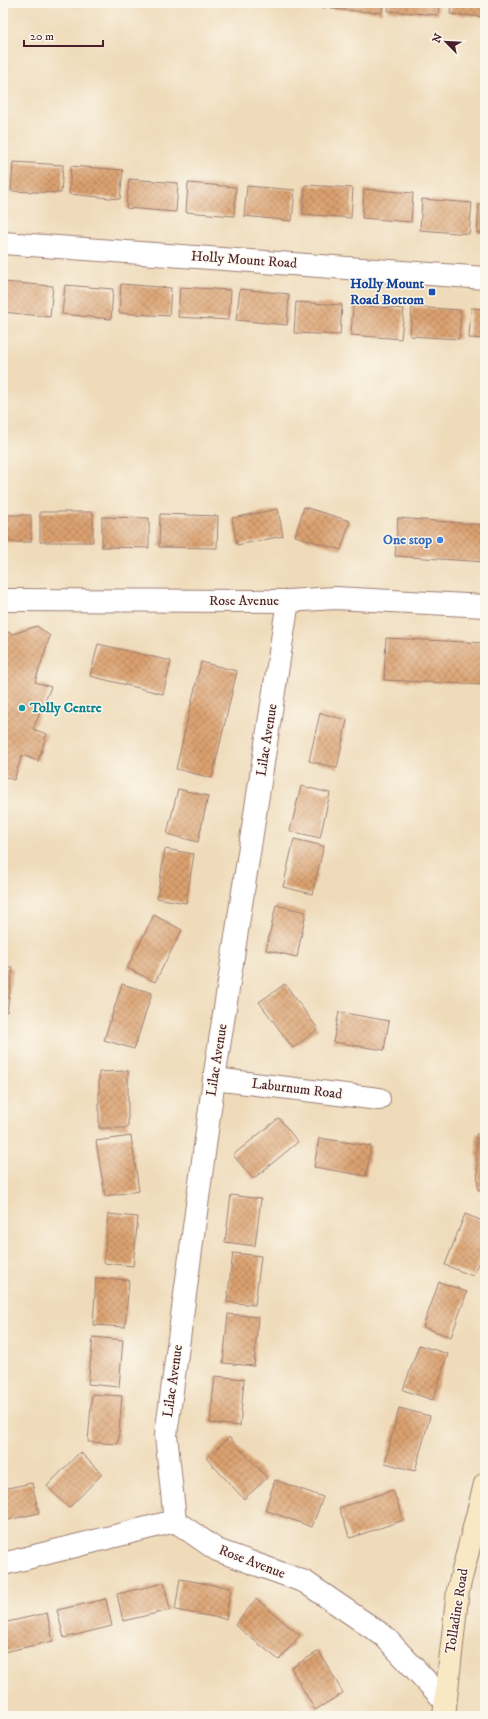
<svg xmlns="http://www.w3.org/2000/svg" width="488" height="1719" font-family="'IM FELL DW Pica',serif">
	<defs>
		<pattern id="building-cross-hatch" width="8" height="8" patternUnits="userSpaceOnUse"><rect width="8" height="8" fill="#dba170"/><path d="M0 0l8 8M0 8l8-8" fill="none" stroke="#b4835c"/></pattern>
	</defs>
	<rect width="100%" height="100%" fill="#fbf7ec"/>
	<filter id="ink" filterUnits="userSpaceOnUse"><feTurbulence type="fractalNoise" baseFrequency=".025" numOctaves="2"/><feDisplacementMap in="SourceGraphic" scale="8" xChannelSelector="R" yChannelSelector="G"/><feConvolveMatrix kernelMatrix="1 2 1 2 8 2 1 2 1" color-interpolation-filters="sRGB"/></filter>
	<filter id="wash" filterUnits="userSpaceOnUse"><feTurbulence type="fractalNoise" baseFrequency=".012" numOctaves="4" result="noise"/><feDisplacementMap in="SourceGraphic" scale="16" xChannelSelector="R" yChannelSelector="G"/><feGaussianBlur stdDeviation="0.9" result="paint"/><feColorMatrix in="noise" values="0 0 0 0 0 0 0 0 0 0 0 0 0 0 0 0 0 1.4 0 .05"/><feComposite in="paint" operator="in"/></filter>
	<g filter="url(#wash)">
		<rect width="100%" height="100%" fill="#efdbba"/>
		<g id="blocks">
			<path fill="url(#building-cross-hatch)" d="M277,3H325V8Z
				M333,3H383L382,13L332,9Z
				M389,3H439L438,15L388,11Z
				M451,3H485V17L450,14Z
				M13,162L63,165L61,193L11,191Z
				M71,166L123,170L120,199L69,194Z
				M3,169H6L4,189H3Z
				M129,179L178,183L176,212L126,208Z
				M188,183L236,187L234,216L186,212Z
				M305,185L353,188L351,218L303,214Z
				M247,186L295,190L292,221L244,216Z
				M364,189L413,193L411,222L362,218Z
				M422,199L472,203L469,234L420,230Z
				M479,204L485,205V233H477Z
				M3,282L53,286L50,317L3,312Z
				M121,284L171,288L169,316L119,313Z
				M65,285L113,289L111,319L62,314Z
				M180,287L231,290L229,320L178,317Z
				M240,289L289,294L287,325L236,320Z
				M296,302L342,305L340,335L294,333Z
				M353,305L404,309L401,339L351,335Z
				M412,307L461,310L459,339L410,336Z
				M471,308L485,309V339L469,338Z
				M304,507L350,521L341,550L295,536Z
				M278,509L283,536L237,545L232,518Z
				M40,512H93V542H40Z
				M160,514L218,516L217,548L159,547Z
				M3,515H31V542H3Z
				M102,517L149,518V548L102,547Z
				M398,518L485,525V562L395,556Z
				M37,626L50,636L35,682L51,687L33,729L47,734L38,761L22,755L14,780L3,776V630L13,634Z
				M386,638L485,643V685L384,680Z
				M98,644L171,661L163,694L90,676Z
				M201,662L237,671L212,778L176,769Z
				M320,713L347,720L337,768L309,761Z
				M301,786L330,793L320,838L290,831Z
				M178,789L208,796L198,842L167,834Z
				M294,839L324,846L312,894L283,887Z
				M165,849L194,854L186,903L157,898Z
				M276,905L306,912L297,957L266,950Z
				M154,915L182,930L155,982L127,968Z
				M3,967L13,968L7,1012L3,1011Z
				M122,984L152,993L134,1049L104,1040Z
				M285,984L318,1029L293,1048L259,1002Z
				M339,1012L389,1021L384,1050L333,1042Z
				M128,1071V1128H99V1072Z
				M279,1118L298,1142L253,1179L233,1155Z
				M476,1134H485V1190H478Z
				M131,1136L139,1191L105,1196L96,1141Z
				M319,1138L371,1146L366,1176L314,1167Z
				M231,1195L261,1199L255,1246L225,1242Z
				M108,1214L138,1217L133,1266L104,1263Z
				M465,1214L485,1222V1246L473,1276L445,1265Z
				M233,1253L261,1256L255,1305L227,1302Z
				M96,1278L129,1280L125,1327L93,1325Z
				M439,1282L467,1292L451,1337L423,1327Z
				M228,1314L258,1317L254,1366L223,1363Z
				M93,1337L123,1340L119,1387L88,1384Z
				M419,1345L448,1354L433,1400L403,1390Z
				M215,1376L244,1379L240,1426L210,1423Z
				M92,1394L122,1396L118,1444L88,1442Z
				M399,1408L430,1416L415,1471L385,1463Z
				M229,1437L267,1478L244,1499L206,1458Z
				M80,1452L102,1474L69,1508L47,1486Z
				M275,1480L323,1497L312,1527L265,1510Z
				M32,1483L39,1513L3,1521V1489Z
				M393,1490L404,1520L350,1538L339,1508Z
				M180,1579L231,1588L226,1619L175,1610Z
				M164,1583L170,1610L123,1621L117,1594Z
				M106,1599L112,1626L64,1638L57,1610Z
				M256,1599L300,1635L279,1660L235,1625Z
				M47,1613L53,1641L4,1652L3,1623Z
				M319,1651L343,1693L315,1710L291,1668Z"/>
		</g>
	</g>
	<g filter="url(#ink)">
		<use href="#blocks" fill-opacity="0" stroke="#9c7d72" stroke-width="1"/>
		<g fill="none" stroke-linecap="round" stroke-linejoin="round">
			<defs>
				<path id="street" d="M3,243L485,278
					M3,600L288,601L335,598L485,606
					M214,1079L379,1099
					M175,1521L166,1435L214,1079L288,601
					M3,1564L175,1521L217,1550L305,1582L384,1636L445,1701"/>
				<path id="secondary" d="M444,1716L458,1590L485,1484"/>
			</defs>
			<use href="#street" stroke="#9c7d72" stroke-width="24"/>
			<use href="#secondary" stroke="#9c7d72" stroke-width="24"/>
			<use href="#street" stroke="#fff" stroke-width="22"/>
			<use href="#secondary" stroke="#f8e8c3" stroke-width="22"/>
		</g>
	</g>
	<rect fill="#1a4fb4" stroke="#fbf7ec" stroke-width="1.5" x="428" y="288" width="8" height="8" rx="2"/>
	<circle fill="#3f7fe0" stroke="#fbf7ec" stroke-width="1.5" cx="440" cy="540" r="4"/>
	<circle fill="#0f9aa8" stroke="#fbf7ec" stroke-width="1.5" cx="22" cy="708" r="4"/>
	<g text-anchor="middle" dominant-baseline="central" stroke-width="3" stroke-linejoin="round" paint-order="stroke">
		<g font-size="14" fill="#4a1f2b" stroke="#fbf7ec">
			<text transform="translate(244 260) rotate(4)">Holly Mount Road</text>
			<text x="244" y="601">Rose Avenue</text>
			<text transform="translate(267 740) rotate(-81)">Lilac Avenue</text>
			<text transform="translate(217 1060) rotate(-81)">Lilac Avenue</text>
			<text transform="translate(297 1089) rotate(7)">Laburnum Road</text>
			<text transform="translate(173 1381) rotate(-82)">Lilac Avenue</text>
			<text transform="translate(252 1562) rotate(21)">Rose Avenue</text>
			<text transform="translate(457 1611) rotate(-81)">Tolladine Road</text>
		</g>
		<g font-size="14" font-weight="bold" fill="#164399" stroke="#fbf7ec" text-anchor="end">
			<text x="424" y="284">Holly Mount<tspan x="424" dy="16">Road Bottom</tspan></text>
		</g>
		<g font-size="14" font-weight="bold" fill="#366cbe" stroke="#fbf7ec" text-anchor="end">
			<text x="432" y="540">One stop</text>
		</g>
		<g font-size="14" font-weight="bold" fill="#0d838f" stroke="#fbf7ec" text-anchor="start">
			<text x="30" y="708">Tolly Centre</text>
		</g>
	</g>
	<rect width="488" height="1719" fill="none" stroke="#fbf7ec" stroke-width="16"/>
	<g transform="translate(446 42) rotate(294)" stroke="#fbf7ec" stroke-width="3" paint-order="stroke">
	<path d="M0-3L7 15L0 10L-7 15Z" fill="#4a1f2b"/>
	<text y="-6" font-size="11" font-weight="bold" text-anchor="middle" fill="#4a1f2b">N</text>
	</g>
	<path d="M24 40v6h79v-6" fill="none" stroke="#4a1f2b" stroke-width="2"/>
	<text x="30" y="40" font-size="12" fill="#4a1f2b" stroke="#fbf7ec" stroke-width="3" paint-order="stroke">20 m</text>
</svg>
